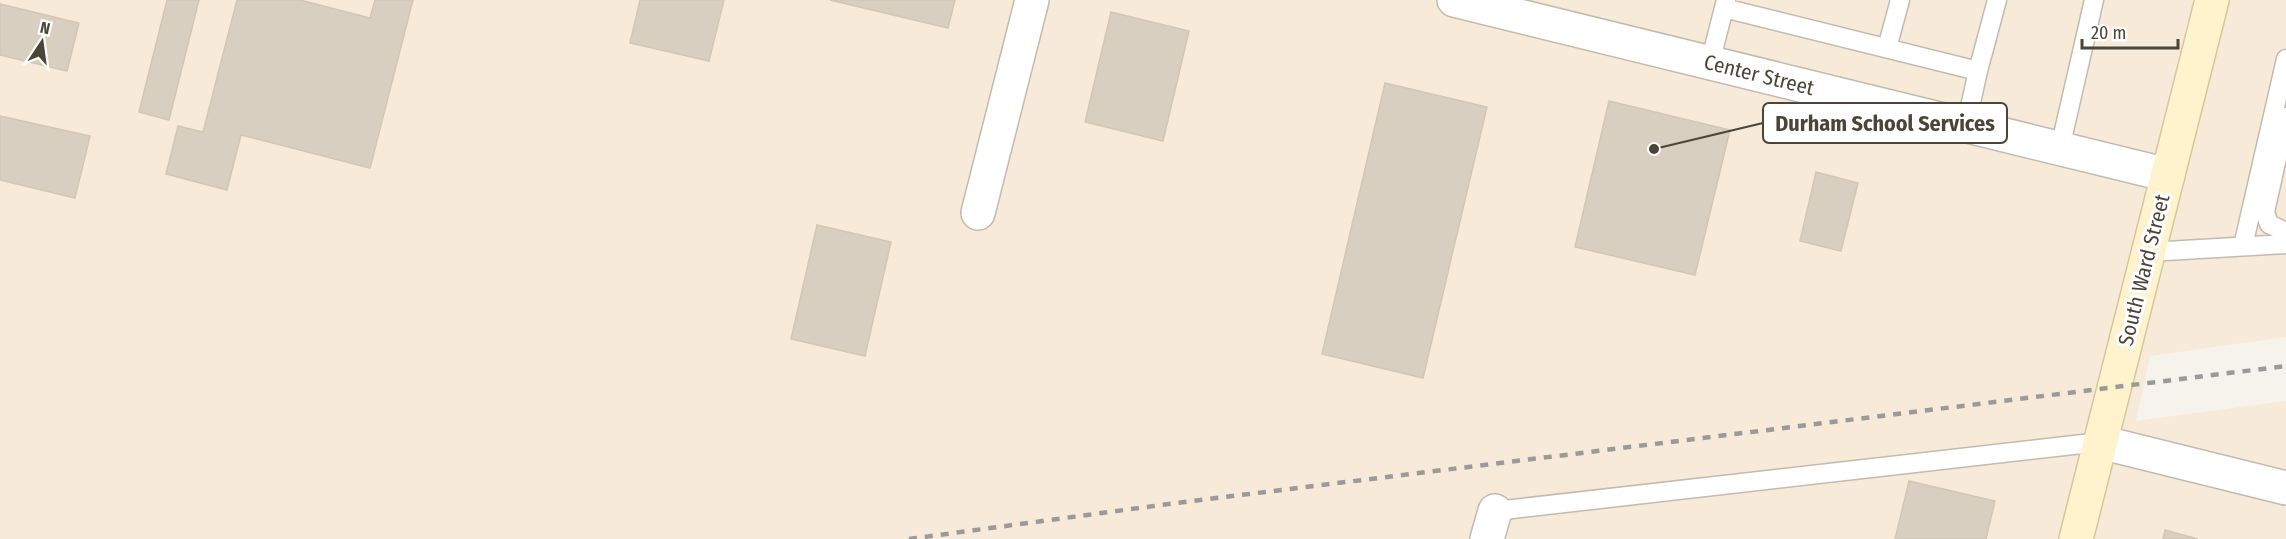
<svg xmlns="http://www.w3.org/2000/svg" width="2286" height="539" font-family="'Fira Sans Condensed',sans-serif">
	<rect width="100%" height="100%" fill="#f6f3ec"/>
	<path fill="#f7ead8" d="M0,0H2286V337L2150,356L2136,421L2286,401V539H0Z"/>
	<path fill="#d8cfc1" stroke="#d3c7b4" stroke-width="1.5" d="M167,0H199L169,120L139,112Z
		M237,0H300L370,18L375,0H413L370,168L241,135L227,190L166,174L178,126L203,132Z
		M640,0H724L709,61L630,43Z
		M830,0H955L948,28Z
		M0,4L79,23L67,71L0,55Z
		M1111,12L1189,31L1163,141L1085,122Z
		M1385,83L1487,107L1423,378L1322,354Z
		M1609,101L1730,130L1695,275L1575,247Z
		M0,116L90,136L75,198L0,180Z
		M1816,172L1858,183L1841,251L1800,241Z
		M817,225L891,242L865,356L791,339Z
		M1909,481L1995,501L1986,539H1895Z
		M2165,530L2198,539H2163Z"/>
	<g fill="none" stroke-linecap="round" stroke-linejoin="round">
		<defs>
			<path id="lane" d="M1724,8L1978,71L1997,0
				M1887,48L1900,0
				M1710,63L1726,0
				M2286,117L2265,212L2269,224L2286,232
				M1966,125L1978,71
				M2060,148L2094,0
				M2243,246L2286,59
				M2149,252L2286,244
				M1495,511L2100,442"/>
			<path id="street" d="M1454,0L2168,175
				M978,213L1032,0
				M2100,442L2286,488
				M1487,539L1495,511"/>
			<path id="secondary" d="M2076,539L2212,0"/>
		</defs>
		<use href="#lane" stroke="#c2bbae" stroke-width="21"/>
		<use href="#street" stroke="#c2bbae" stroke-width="36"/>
		<use href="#secondary" stroke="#d6c79b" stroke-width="36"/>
		<use href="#lane" stroke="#fff" stroke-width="18"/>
		<use href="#street" stroke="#fff" stroke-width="33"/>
		<use href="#secondary" stroke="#fff3cd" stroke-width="33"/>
		<path stroke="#9a9a9a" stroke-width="4.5" stroke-dasharray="8 8" stroke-linecap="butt" d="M909,539L1176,503L2286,366"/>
	</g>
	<g text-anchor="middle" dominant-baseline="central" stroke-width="6" stroke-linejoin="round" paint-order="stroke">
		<g font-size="21" fill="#4b4439" stroke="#fff">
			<text transform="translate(1759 75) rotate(14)">Center Street</text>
			<text transform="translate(2144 270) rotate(-76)">South Ward Street</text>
		</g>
	</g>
	<path fill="none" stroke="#4b4439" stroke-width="2" d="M1654 149L1763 123"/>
	<circle fill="#4b4439" stroke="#fff" stroke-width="2" cx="1654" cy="149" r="6"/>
	<rect fill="#fff" stroke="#4b4439" stroke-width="2" x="1763" y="103" width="244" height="40" rx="6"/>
	<g font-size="22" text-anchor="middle" font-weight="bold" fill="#4b4439">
		<text x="1885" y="131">Durham School Services</text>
	</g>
	<g transform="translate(42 42) rotate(13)" stroke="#ffffff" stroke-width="4.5" paint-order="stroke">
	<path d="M0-4.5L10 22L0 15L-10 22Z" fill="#4b4439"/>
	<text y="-9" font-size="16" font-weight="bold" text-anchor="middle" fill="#4b4439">N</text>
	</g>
	<path d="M2082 39v9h96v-9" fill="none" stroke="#4b4439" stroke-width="3"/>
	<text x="2091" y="39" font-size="18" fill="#4b4439" stroke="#ffffff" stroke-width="4.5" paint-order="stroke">20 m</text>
</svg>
